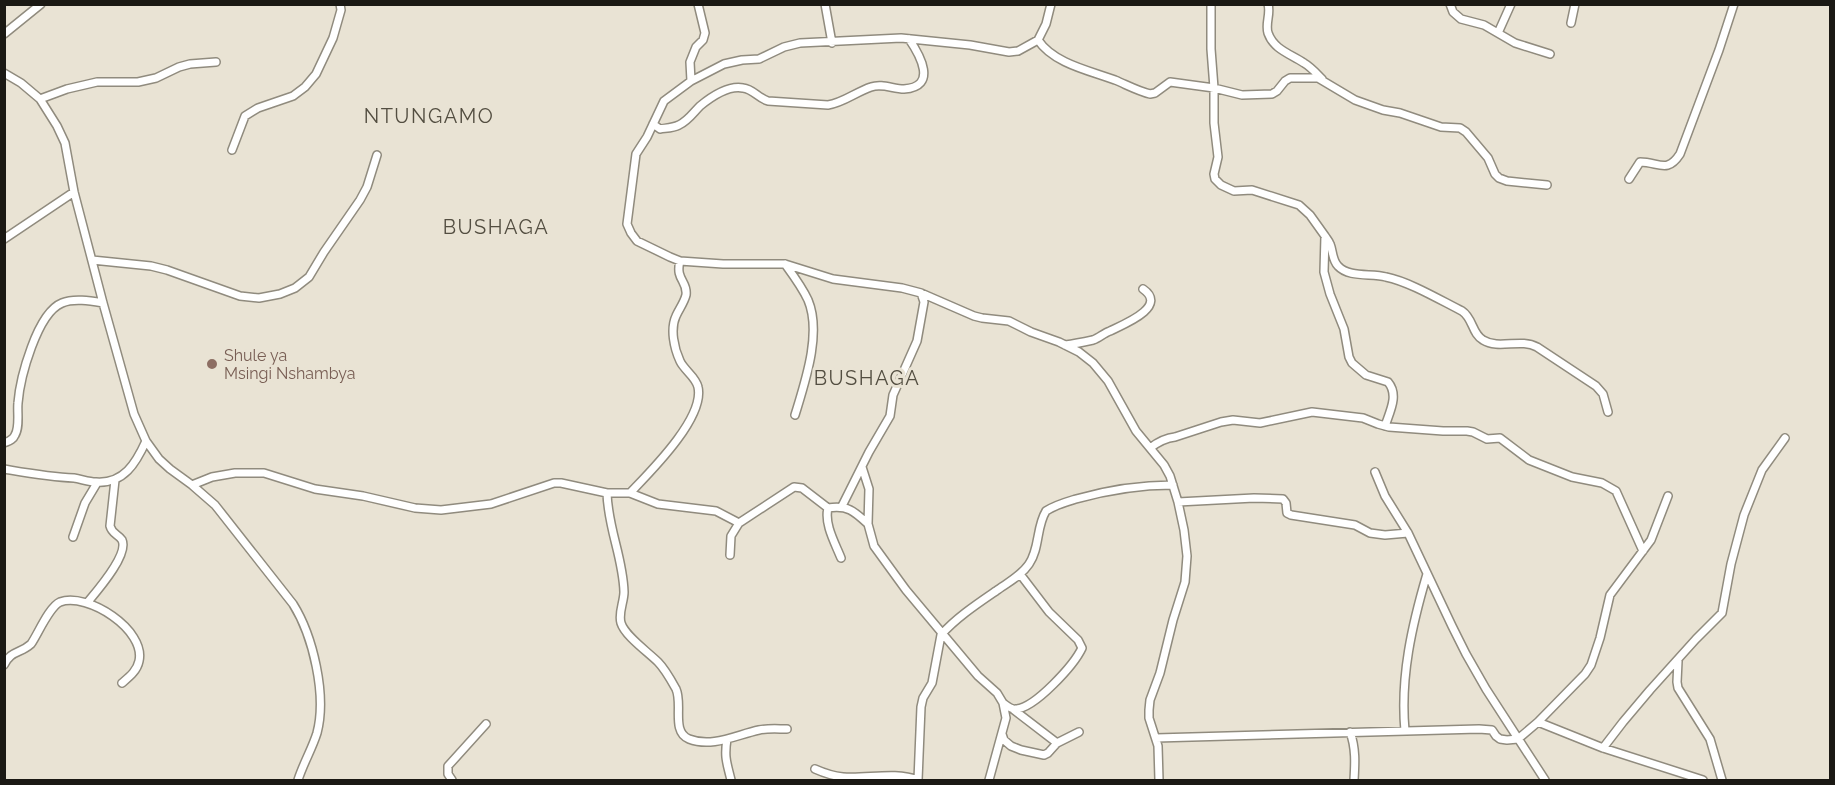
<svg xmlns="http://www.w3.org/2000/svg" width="1835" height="785" font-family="Raleway,sans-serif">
	<rect width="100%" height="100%" fill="#e9e3d4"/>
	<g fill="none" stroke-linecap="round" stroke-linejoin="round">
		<defs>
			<path id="minor" d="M698,4L705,33L703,40L696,47L690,62L691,81L664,101L647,137L636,154L627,224L631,233L637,241L670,257L680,261L723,264H785L833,279L902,288L921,293L974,316L982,318L1009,321L1031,332L1059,342L1079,352L1093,363L1108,381L1136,431L1164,465L1170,476L1178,502L1184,530L1187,556L1185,582L1173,620L1160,673L1150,700L1149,710V718L1158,746L1159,780
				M825,4L832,43
				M1211,4V49L1214,88V123L1218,157L1214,174L1215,179L1221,185L1234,191L1252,190L1299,205L1310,215L1325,236L1324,272L1330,294L1344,329L1349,357L1352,363L1366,375L1388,382C1399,395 1390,411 1385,426
				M1268,4C1271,14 1265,23 1268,33C1274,50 1291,54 1304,63C1311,67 1316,73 1322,79
				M1450,4L1453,12L1461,19L1484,25L1515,43L1550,54
				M1571,23L1575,4
				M1498,33L1511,4
				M4,34L41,4
				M1038,40C1054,64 1091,71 1115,80C1127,85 1138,91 1150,94L1155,93L1170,82L1214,88L1242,95L1272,94L1277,91L1285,81L1290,78H1318L1355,100L1383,110L1400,113L1441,127L1460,128L1466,132L1488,158L1495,174L1499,178L1507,181L1547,185
				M4,73L21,83L40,99L57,126L65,143L74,192L103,303L134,414L146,441L159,459L170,469L192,485L215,505L293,604C313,636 327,695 317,733C312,749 303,764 298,780
				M691,81L724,64L742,60L759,59L784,47L800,43L901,38L970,45L1009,52L1018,51L1038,40L1046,24L1051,4
				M40,99L67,89L97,82H138L156,78L179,67L190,64L216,62
				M653,124L660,129C666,128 673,128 679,125C688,121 693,113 700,106C711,97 728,85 743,88C753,89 758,98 768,101L828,105C843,103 856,92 871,87C882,83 893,89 904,89C938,87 920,55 909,39
				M232,150L245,116L258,108L293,96L305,87L316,74L333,38L341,10L340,4
				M1629,179L1640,162C1659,162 1667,174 1680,154L1719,50L1734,4
				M1325,236C1327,239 1329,241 1330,244C1333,251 1332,260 1338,266C1349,278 1371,273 1386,277C1410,282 1440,300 1462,311C1473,318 1472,334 1483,340C1499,350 1520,338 1537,347L1596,386L1603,394L1608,412
				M4,239L74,192
				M92,260L151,266L167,270L240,296L259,298L280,294L295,288L309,277L324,252L360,200L367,187L377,155
				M785,264C793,275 802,287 808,300C822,333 805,382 795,415
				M1065,345C1074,344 1084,342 1093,340C1099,338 1104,333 1110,331C1122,325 1169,307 1143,289
				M4,443C9,441 13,440 15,435C20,427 17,412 18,403C20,378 37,313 62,303C74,298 91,301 103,303
				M1150,448C1158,442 1165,438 1175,437L1221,422L1233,420L1260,423L1312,412L1363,418L1378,424L1389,427L1443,431H1467L1473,432L1487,439L1500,438L1529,460L1572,477L1602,483L1616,491L1643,551
				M862,467L869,489L868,524L874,546L906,590L978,676L997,693L1003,703L1006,718L989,780
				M4,469C28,473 50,477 74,478C81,479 89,482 96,482C124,484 136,463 146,441
				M1375,472L1385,496L1408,533L1452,626L1466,654L1486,689L1545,780
				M192,485L212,477L235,473H264L315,489L363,496L415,508L441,510L491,504L554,483H561L607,493H630L658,504L716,511L739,523
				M607,493C608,529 623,557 624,592C624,602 618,613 621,623C625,636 648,652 658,662C665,669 671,680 676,689C683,704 671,732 689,739C712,748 736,735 759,730C768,728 778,729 787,729
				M630,493C650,472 705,418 698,387C696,377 684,370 680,361C674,348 670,329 676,316C679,309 684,303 686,295C688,281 675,280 680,261
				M1178,502L1254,498L1283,499L1286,503L1287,513L1291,515L1355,525L1370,533L1385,535L1408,533
				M842,506L869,452L890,416L893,395L917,341L924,302L921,293
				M828,508C824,524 835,543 841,558
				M73,537L85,503L97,483
				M730,555L731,536L739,523L794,487L802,488L828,508C848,505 854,511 868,524
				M87,603C96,592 129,555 122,540C118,534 112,534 110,526L115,480
				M1678,661L1677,682L1678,688L1710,739L1722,780
				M4,665C11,650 20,654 31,644C38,634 49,607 60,602C88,592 146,630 139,661C137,671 129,677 122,683
				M1003,703C1007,706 1011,710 1016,709C1035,708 1074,665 1082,648L1078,640L1049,612L1020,574
				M1014,710L1057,743
				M1538,722L1603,748L1703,780
				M1405,731C1400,677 1412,625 1427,574
				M1350,732C1356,748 1355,764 1354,780
				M1002,734L1004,740L1011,746L1021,750L1044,755L1048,753L1057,743L1079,732
				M1156,738L1479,729L1492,730L1496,736L1500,739L1507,740L1518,739L1538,722L1585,674L1591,665L1600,638L1610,595L1651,540L1668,496
				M727,739C724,758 727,763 731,780
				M1603,748L1623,722L1650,690L1696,639L1722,613L1731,564L1744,515L1762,470L1785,438
				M815,769C824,773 833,776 843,777C867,779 895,771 918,780
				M452,780L448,774V766L486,724
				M918,780L921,707L923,698L932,683L941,635C956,618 977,604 996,591C1007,583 1021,576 1029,564C1040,548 1036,527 1046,511C1055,505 1066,502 1076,499C1108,490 1140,485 1173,485"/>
		</defs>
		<use href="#minor" stroke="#908b7e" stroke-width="10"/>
		<use href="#minor" stroke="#fff" stroke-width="7"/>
	</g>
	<circle fill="#8d6e63" stroke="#e9e3d4" stroke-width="2" cx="212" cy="364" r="6"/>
	<g text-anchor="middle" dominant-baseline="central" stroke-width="6" stroke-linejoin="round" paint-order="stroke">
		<g font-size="16" fill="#785e54" stroke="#e9e3d4" text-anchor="start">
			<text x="224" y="355">Shule ya<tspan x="224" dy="18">Msingi Nshambya</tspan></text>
		</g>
		<g font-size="20" letter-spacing="1.5" fill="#534e41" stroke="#e9e3d4">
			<text x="429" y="116">NTUNGAMO</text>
			<text x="496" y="227">BUSHAGA</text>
			<text x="867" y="378">BUSHAGA</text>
		</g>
	</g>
	<rect width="1835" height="785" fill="none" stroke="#1b1914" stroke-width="12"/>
</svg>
